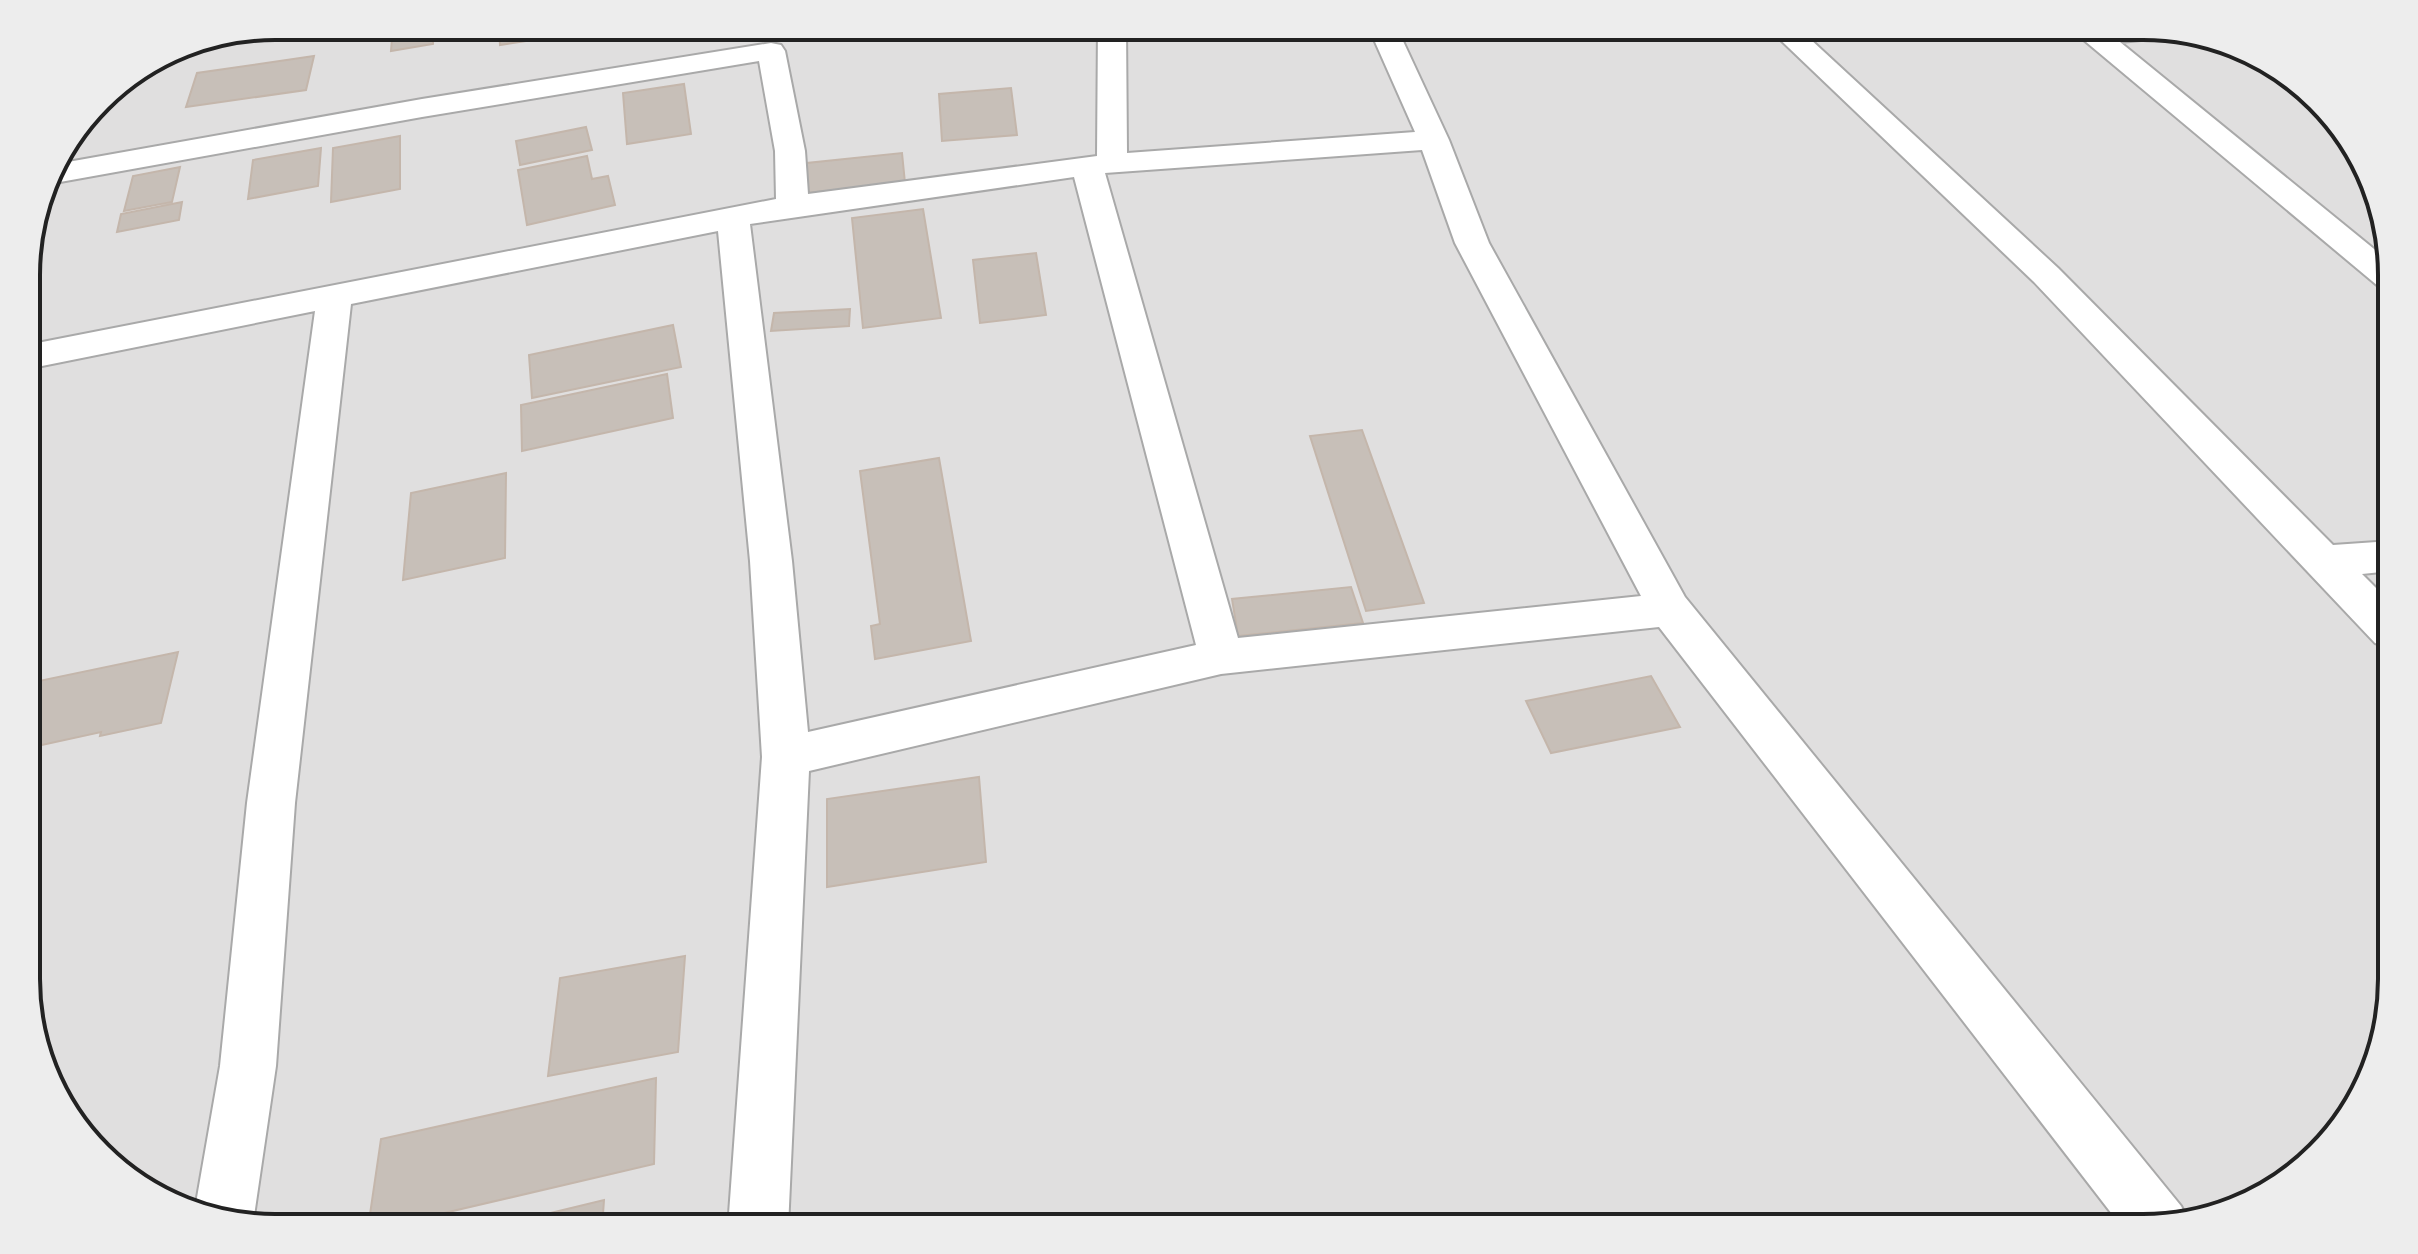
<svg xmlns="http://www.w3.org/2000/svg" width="2418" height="1254" font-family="'Alegreya Sans',sans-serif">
	<rect width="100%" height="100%" fill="#f2efe9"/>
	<path fill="#e0dfdf" d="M275,26H2143L2254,52L2350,136L2390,243L2392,980L2366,1090L2281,1186L2159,1227L275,1228L164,1202L77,1130L28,1012L27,258L51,165L110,88L180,45Z"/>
	<path fill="#c7bfb8" stroke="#c4b6ab" stroke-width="2" d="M499,26H606V29L500,45Z
		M433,32V44L391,51L392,38Z
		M314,56L306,90L186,107L197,73Z
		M684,84L691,134L627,144L623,93Z
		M1011,88L1017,135L942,141L939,94Z
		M586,127L592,150L520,165L516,141Z
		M400,136V189L331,202L333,148Z
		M321,148L318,186L248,199L253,160Z
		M902,153L905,183L807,193V163Z
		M587,156L592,179L608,176L615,205L527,225L518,170Z
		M180,167L172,202L124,211L133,176Z
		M182,202L179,220L117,232L121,214Z
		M923,209L941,318L863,328L852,218Z
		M1036,253L1046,315L980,323L973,260Z
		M850,309L849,326L771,331L774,313Z
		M673,325L681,367L532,398L529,355Z
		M667,374L673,418L522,451L521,405Z
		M1362,430L1424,603L1366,611L1310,436Z
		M939,458L971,641L875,659L871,626L880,624L860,471Z
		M506,473L505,558L403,580L411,493Z
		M1351,587L1363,623L1238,636L1232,599Z
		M178,652L161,723L100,736L101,732L28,748V701L34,682Z
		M1651,676L1680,727L1551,753L1526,701Z
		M979,777L986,862L827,887V799Z
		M685,956L678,1052L548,1076L560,978Z
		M656,1078L654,1164L380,1228H368L381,1139Z
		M604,1200L602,1228H489Z"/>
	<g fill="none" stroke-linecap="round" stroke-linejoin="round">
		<defs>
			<path id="minor" d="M1098,26H1126L1127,153L1415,132L1368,26H1396L1449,140L1489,243L1685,597L2181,1206L2187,1218L2159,1227H2122L1659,627L1221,674L809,771L788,1228H728L762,757L750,561L718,231L351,304L295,803L276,1066L254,1216L251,1223L195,1209L220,1066L247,803L315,311L27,369V345L776,199L775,151L759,61L422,117L49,184H46L51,165L422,99L771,43L781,45L785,51L805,151L808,194L1097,156ZM1422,150L1455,243L1641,596L1238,638L1105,173ZM1074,177L1196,645L808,732L792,561L750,224Z
				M1766,26H1796L2058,268L2333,545L2391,541V571L2362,574L2391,603V648L2375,643L2034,282Z
				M2067,26H2143L2174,33L2162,38L2120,42L2390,262V289L2378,286Z"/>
		</defs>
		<use href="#minor" stroke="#a9a9a9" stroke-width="4"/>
		<use href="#minor" fill="#fff" fill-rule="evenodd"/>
	</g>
	<path d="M0 0H2418V1254H0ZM275 40H2143A235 235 0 0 1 2378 275V979A235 235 0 0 1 2143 1214H275A235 235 0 0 1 40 979V275A235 235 0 0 1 275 40Z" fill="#ededed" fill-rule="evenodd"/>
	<path fill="none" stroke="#222" stroke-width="4" d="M275 40H2143A235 235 0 0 1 2378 275V979A235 235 0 0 1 2143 1214H275A235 235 0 0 1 40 979V275A235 235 0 0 1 275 40Z"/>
</svg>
